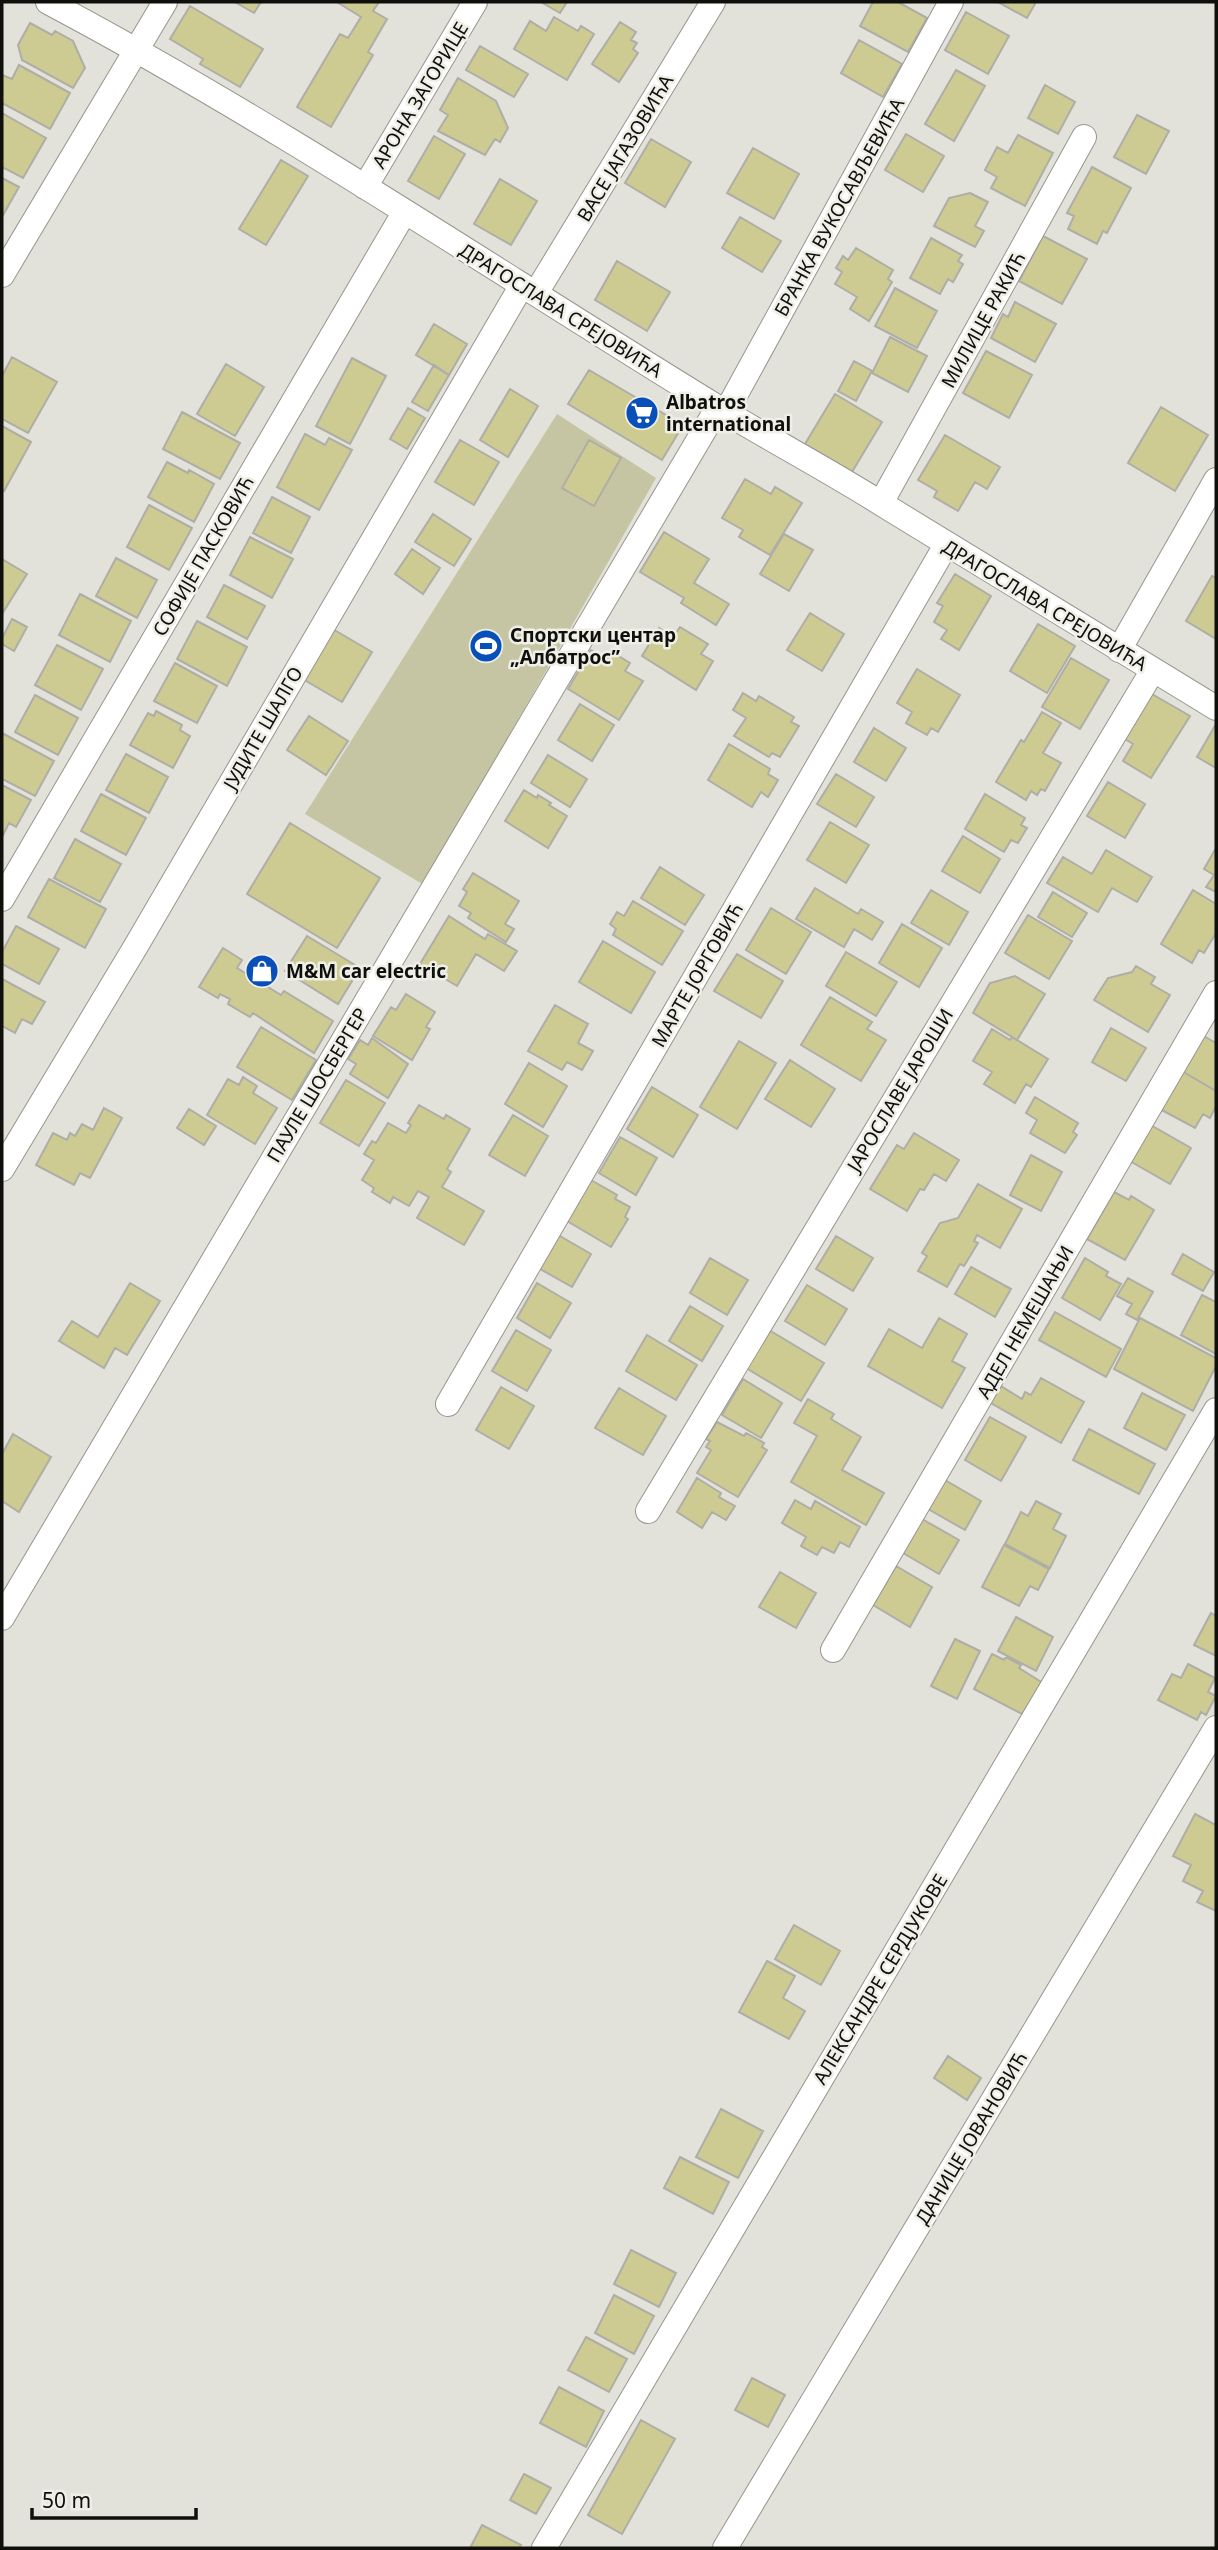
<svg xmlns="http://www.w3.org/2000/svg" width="1218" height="2550" font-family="'Noto Sans',sans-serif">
	<rect width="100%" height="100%" fill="#e2e2da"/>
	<path fill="#c5c4a3" d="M557,414L656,478L424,885L305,814Z"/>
	<path fill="#cdca92" stroke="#aeaea6" stroke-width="2" d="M235,2H261L254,13Z
		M337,2H379L373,11L387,19L368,52L373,55L331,127L297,107L340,34L348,38L361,17Z
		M541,2H567L560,13Z
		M873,2H898L927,18L908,52L860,26Z
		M998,2H1036L1027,18Z
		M190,6L263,49L240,87L200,64L203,59L170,39Z
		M966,12L1009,36L988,74L945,50Z
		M554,17L578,31L581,26L594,34L567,80L514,49L530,21L546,31Z
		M620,22L636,32L631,40L637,43L633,49L638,53L619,82L592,64Z
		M30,23L52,35L55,31L73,41L85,68L73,88L22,60L18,45Z
		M859,40L902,64L883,97L841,73Z
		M480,46L528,74L514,97L466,70Z
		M19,65L70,93L50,129L2,103V75L12,79Z
		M956,70L985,86L954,141L925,124Z
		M458,78L496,101L508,128L500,142L495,139L485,155L438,131L448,115L440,110Z
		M1045,85L1075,102L1058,134L1028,118Z
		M2,113L46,138L23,178L2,167Z
		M1137,115L1169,131L1146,174L1114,157Z
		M906,134L944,156L923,192L885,170Z
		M1018,135L1053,153L1025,206L991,188L997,177L985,170L997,147L1008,153Z
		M434,136L465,154L439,199L408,181Z
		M651,139L691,162L665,207L625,183Z
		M753,148L799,174L774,219L727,193Z
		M281,160L308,176L266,245L239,229Z
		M1092,167L1131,188L1107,233L1103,231L1097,244L1068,229L1074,216L1067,213Z
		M2,178L19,187L2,217Z
		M500,179L537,201L511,245L474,224Z
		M970,193L988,202L975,226L984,231L975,247L934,226L949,198Z
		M740,217L781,241L762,272L722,248Z
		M1043,236L1087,259L1062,304L1019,281Z
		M931,238L962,255L958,261L963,264L953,282L948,279L940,294L910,278Z
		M856,248L893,270L888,279L892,282L869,321L850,309L857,297L835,284L842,272L836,268L843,256L848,260Z
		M617,261L670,292L647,331L595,300Z
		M895,288L937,311L917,348L875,326Z
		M1015,302L1056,324L1035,362L991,338L1003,314L1008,317Z
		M434,324L467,344L449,375L416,355Z
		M890,337L927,356L908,392L872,373Z
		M986,351L1032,375L1009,418L963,393Z
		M12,357L57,382L28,433L2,419V376Z
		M352,358L386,376L350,444L316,426Z
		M854,361L872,371L856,401L838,391Z
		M226,364L264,387L235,436L197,414Z
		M434,365L449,375L428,411L412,402Z
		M589,370L683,425L662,460L568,404Z
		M510,389L538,406L508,457L480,440Z
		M835,394L882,422L852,472L805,444Z
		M1161,407L1208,435L1175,491L1128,463Z
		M408,408L425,418L407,449L390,439Z
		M182,412L240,443L220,479L163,449Z
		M2,426L31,442L4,491L2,489Z
		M305,434L325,445L329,438L352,450L319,510L277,487Z
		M945,435L1000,467L987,489L975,482L958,511L934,497L937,491L918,480Z
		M460,440L499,462L474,505L435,482Z
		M589,440L621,458L594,506L562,488Z
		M167,462L188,473L189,470L214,484L194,522L148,497Z
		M745,479L771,494L775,487L802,503L770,555L739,537L743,530L722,518Z
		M272,497L310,517L291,553L253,533Z
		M149,505L192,528L169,570L127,547Z
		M433,514L471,539L454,566L415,542Z
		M664,532L709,559L694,583L729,604L716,625L681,603L684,598L640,572Z
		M784,534L813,550L789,591L760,574Z
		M250,537L293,559L272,598L230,575Z
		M412,549L440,568L423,594L395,574Z
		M116,558L157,580L137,618L96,596Z
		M2,559L27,574L2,614Z
		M955,574L991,596L959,650L941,639L947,630L934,622L943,606L937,603Z
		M1212,576L1216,578V639L1186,621Z
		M224,585L265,606L247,639L207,617Z
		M80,594L131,621L110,662L59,635Z
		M810,613L844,634L822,671L787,650Z
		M12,619L27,627L14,651L2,644V638Z
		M197,621L247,647L227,686L177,659Z
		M1038,624L1075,646L1047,693L1010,671Z
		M680,627L708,644L701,654L713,661L696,690L642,656L659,628L673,637Z
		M331,628L372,652L342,702L301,678Z
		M57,645L103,669L81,710L35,685Z
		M591,650L607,659L612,652L630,663L625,671L643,681L619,720L568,689Z
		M1071,658L1109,680L1080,729L1042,707Z
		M175,663L217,686L197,723L154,701Z
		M917,669L960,695L938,732L931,728L927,735L906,723L912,712L897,703Z
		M743,693L756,701L759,696L794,717L791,722L799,726L780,757L772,753L769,757L734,736L746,718L733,710Z
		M1152,694L1190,716L1151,778L1123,761L1133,744L1125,739Z
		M35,695L78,718L58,755L15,732Z
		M580,704L614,725L592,761L558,740Z
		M156,711L182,725L180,730L190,736L173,768L130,745L148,713L154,716Z
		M1042,712L1061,723L1043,753L1061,763L1045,791L1041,789L1037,795L1031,791L1026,800L996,782L1021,740L1024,742Z
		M309,716L348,741L326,775L287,750Z
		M1216,724V768L1197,757Z
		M874,728L906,748L886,781L854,762Z
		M2,733L54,761L35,796L2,779Z
		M729,744L770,769L768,774L778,780L768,797L761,792L752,807L708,780Z
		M126,754L168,777L149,813L106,790Z
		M548,755L587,779L570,807L531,783Z
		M836,774L874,797L856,827L817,804Z
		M1108,782L1145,804L1125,838L1087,816Z
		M2,785L31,800L16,827L9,823L2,837Z
		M524,790L537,798L538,795L551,803L549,805L567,816L548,848L505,821Z
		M101,794L146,818L126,855L81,831Z
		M985,794L1025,818L1021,825L1027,828L1018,843L1011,840L1004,852L965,829Z
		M830,822L869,845L846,883L807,860Z
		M290,823L380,878L337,948L247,894Z
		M963,836L1000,859L980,893L942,871Z
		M75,839L121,864L100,902L54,878Z
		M1216,848V892L1206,887L1214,875L1204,869Z
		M1106,850L1152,877L1137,902L1112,888L1098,912L1047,883L1063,857L1092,874Z
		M660,867L704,895L685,925L641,898Z
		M473,873L519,901L505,924L514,929L506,942L468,918L471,913L459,906L467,892L463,889Z
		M49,879L106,909L85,948L28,917Z
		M815,888L858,914L861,909L883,922L872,940L854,929L844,947L796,919Z
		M931,890L968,912L949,945L911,923Z
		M1193,890L1216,904V933L1204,953L1199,950L1192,963L1161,944Z
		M1053,892L1087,913L1072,937L1038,917Z
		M633,901L683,931L662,965L613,935L616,929L610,924L617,912L624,916Z
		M771,908L811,932L786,974L746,950Z
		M1028,915L1072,941L1049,979L1005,953Z
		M449,916L485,939L488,934L517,951L504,971L476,954L457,986L420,964Z
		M902,924L942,948L919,987L879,963Z
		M16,926L59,949L39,984L2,964V952Z
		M307,936L360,968L338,1004L285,971Z
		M603,941L655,972L631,1013L579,982Z
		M223,948L242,960L237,968L281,995L284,991L333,1021L314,1053L253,1013L250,1017L228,1004L230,999L220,994L218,998L199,987Z
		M846,952L897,982L876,1016L826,986Z
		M737,954L783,981L761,1018L714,991Z
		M1136,966L1155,977L1151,984L1170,995L1148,1032L1094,1000L1108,978L1132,972Z
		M1015,976L1045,994L1017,1040L973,1013L990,983Z
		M2,979L45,1002L32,1024L22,1019L15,1033L2,1026Z
		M406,994L435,1012L426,1027L430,1029L412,1060L373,1036L391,1007L396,1010Z
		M830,997L872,1022L867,1029L886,1040L861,1081L801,1045Z
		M555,1005L588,1024L578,1043L593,1051L582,1070L567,1062L562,1070L528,1051Z
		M261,1027L316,1060L292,1100L237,1067Z
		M1111,1028L1146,1048L1126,1081L1092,1062Z
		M992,1029L1010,1040L1012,1037L1048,1059L1031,1087L1026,1084L1015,1103L984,1084L992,1072L973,1061Z
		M1200,1034L1216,1043V1091L1180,1070Z
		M372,1038L408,1064L388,1098L350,1074L356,1064L348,1059L360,1040L368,1045Z
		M739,1041L776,1063L737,1129L700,1107Z
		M790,1060L835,1089L811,1127L765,1099Z
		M529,1063L567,1086L543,1127L505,1104Z
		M1180,1070L1216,1091V1106L1210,1118L1203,1114L1195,1128L1158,1108Z
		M243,1077L257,1086L253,1093L277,1108L255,1144L207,1115L228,1079L239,1085Z
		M346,1080L385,1103L359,1146L320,1123Z
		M652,1087L698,1115L673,1157L627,1129Z
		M1035,1097L1078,1123L1073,1132L1077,1135L1065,1153L1030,1133L1037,1120L1026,1113Z
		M419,1105L444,1119L446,1115L470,1129L447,1169L451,1172L442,1187L484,1211L464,1245L417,1218L429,1197L418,1191L409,1206L393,1197L390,1203L372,1192L374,1188L362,1180L374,1160L364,1154L372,1141L376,1143L388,1123L406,1133L411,1125L408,1123Z
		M104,1108L122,1118L90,1178L80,1173L74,1185L36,1165L53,1133L67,1140L70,1133L75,1136L82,1124L93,1130Z
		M189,1109L216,1126L204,1145L177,1128Z
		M513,1115L548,1136L525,1176L489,1155Z
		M1149,1124L1191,1148L1170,1184L1128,1160Z
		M914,1133L959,1160L946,1181L934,1174L924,1190L920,1189L907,1211L870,1189L897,1145L904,1149Z
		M620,1137L657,1158L636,1195L599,1173Z
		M1031,1155L1062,1172L1041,1211L1010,1195Z
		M591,1180L617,1195L615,1199L630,1207L625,1217L628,1219L611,1247L567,1221Z
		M978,1184L1022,1209L1000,1248L977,1235L974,1241L978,1243L964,1266L960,1264L947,1287L918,1271L927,1256L922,1253L940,1223L958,1218Z
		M1114,1192L1129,1200L1131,1196L1154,1210L1125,1260L1087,1239Z
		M553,1232L591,1254L572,1287L533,1265Z
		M836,1236L873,1258L853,1291L816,1269Z
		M1183,1254L1214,1272L1203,1291L1172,1274Z
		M710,1258L748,1280L727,1315L690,1293Z
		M1085,1258L1108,1272L1106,1276L1121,1284L1100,1320L1062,1298Z
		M971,1267L1011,1289L995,1317L955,1294Z
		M1128,1278L1153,1292L1137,1320L1126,1314L1132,1304L1117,1296Z
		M130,1283L160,1301L127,1355L115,1348L104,1368L59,1341L72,1321L98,1337Z
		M537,1283L571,1303L550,1338L517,1318Z
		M807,1285L847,1309L825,1345L785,1321Z
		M1202,1295L1216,1302V1354L1181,1335Z
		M690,1306L723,1326L702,1361L669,1341Z
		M1055,1312L1121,1349L1106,1377L1039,1340Z
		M939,1318L967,1334L952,1361L965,1368L942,1408L868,1366L889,1329L922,1348Z
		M1140,1318L1216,1358V1366L1193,1411L1114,1369Z
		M516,1330L551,1350L527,1391L492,1371Z
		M769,1330L824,1363L801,1401L746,1368Z
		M647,1335L697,1365L676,1400L626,1371Z
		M1041,1378L1084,1402L1061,1443L989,1402L999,1385L1022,1399L1025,1392L1031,1395Z
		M743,1379L782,1403L761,1438L722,1415Z
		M501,1387L534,1406L509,1449L476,1430Z
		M619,1388L666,1416L643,1455L595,1428Z
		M1142,1393L1185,1415L1166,1450L1124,1428Z
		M808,1399L834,1414L831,1419L861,1437L842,1470L884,1493L866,1525L791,1482L817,1436L794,1423Z
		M990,1417L1026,1437L1001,1481L965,1460Z
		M717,1422L744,1436L746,1433L764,1443L762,1447L767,1450L738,1497L697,1473L711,1450L706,1447L710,1441L706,1439Z
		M1089,1429L1155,1464L1139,1494L1073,1460Z
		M13,1434L51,1457L19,1512L2,1501V1454Z
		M697,1478L721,1493L719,1497L735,1506L726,1520L712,1512L702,1528L677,1512Z
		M945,1480L981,1501L965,1530L928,1509Z
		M795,1500L811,1509L815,1501L860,1527L849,1547L840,1542L834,1553L822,1547L817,1555L801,1546L806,1537L782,1523Z
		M1036,1501L1061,1514L1053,1529L1066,1536L1050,1568L1005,1544L1021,1512L1028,1516Z
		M922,1519L959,1540L939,1574L903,1553Z
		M1004,1545L1049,1569L1038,1590L1030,1586L1019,1606L982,1587Z
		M896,1566L932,1587L910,1627L873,1605Z
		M780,1572L816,1593L796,1628L759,1607Z
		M1211,1613L1216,1616V1656L1194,1645Z
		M1016,1617L1053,1637L1036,1671L998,1651Z
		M955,1639L980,1651L957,1699L931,1686Z
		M992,1654L1004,1660L1006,1657L1021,1665L1019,1668L1043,1683L1026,1716L974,1689Z
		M1188,1664L1215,1678L1208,1692L1216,1696L1206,1715L1201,1712L1197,1720L1158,1700L1172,1674L1181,1678Z
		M1195,1814L1216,1825V1911L1197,1902L1203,1891L1183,1881L1191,1865L1173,1856Z
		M794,1925L840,1951L821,1985L775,1959Z
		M767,1961L795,1976L783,1998L805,2011L789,2039L739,2012Z
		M948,2056L981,2078L967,2100L934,2078Z
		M721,2109L763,2131L738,2178L696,2157Z
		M680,2157L729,2182L713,2214L664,2188Z
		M631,2250L676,2273L659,2307L614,2284Z
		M614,2295L654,2316L634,2354L595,2333Z
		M586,2337L627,2359L609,2392L568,2370Z
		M752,2378L785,2395L768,2427L735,2410Z
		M559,2387L604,2411L586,2447L540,2423Z
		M641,2420L675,2439L622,2534L588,2515Z
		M524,2474L551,2488L536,2514L510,2500Z
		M482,2525L521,2545L519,2548H470Z"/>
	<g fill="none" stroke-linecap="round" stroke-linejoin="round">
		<defs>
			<path id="minor" d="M48,2C278,124 495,271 717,407C771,440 828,470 882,504C993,573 1105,640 1216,708
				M365,187L475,2
				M2,275L165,2
				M536,293L713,2
				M726,412L951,2
				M881,503L1084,137
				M1119,650L1216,480
				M2,899L404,213
				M2,1169L136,946L522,285
				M448,1404L946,545
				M648,1511L1153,670
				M2,1618L718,407
				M833,1650L1216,993
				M544,2548L1216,1410
				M725,2548L1216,1728"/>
		</defs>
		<use href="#minor" stroke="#96968f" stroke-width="26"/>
		<use href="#minor" stroke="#fff" stroke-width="24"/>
	</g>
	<defs>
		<symbol id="supermarket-disc" viewBox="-11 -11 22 22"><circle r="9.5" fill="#094fb9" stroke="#efefe7"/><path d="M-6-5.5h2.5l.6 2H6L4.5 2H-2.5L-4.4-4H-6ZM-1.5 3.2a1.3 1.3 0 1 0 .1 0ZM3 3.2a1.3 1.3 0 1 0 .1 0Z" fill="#fff"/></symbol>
		<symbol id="stadium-disc" viewBox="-11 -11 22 22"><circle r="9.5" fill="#094fb9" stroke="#efefe7"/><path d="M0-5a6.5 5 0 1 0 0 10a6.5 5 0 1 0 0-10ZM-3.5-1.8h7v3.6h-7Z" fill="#fff"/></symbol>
		<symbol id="shop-disc" viewBox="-11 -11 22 22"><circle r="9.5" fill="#094fb9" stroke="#efefe7"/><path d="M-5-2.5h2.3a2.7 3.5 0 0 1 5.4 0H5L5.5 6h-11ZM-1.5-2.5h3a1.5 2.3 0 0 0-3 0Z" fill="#fff"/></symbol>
	</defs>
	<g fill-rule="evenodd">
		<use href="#supermarket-disc" x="623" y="394" width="38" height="38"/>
		<use href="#stadium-disc" x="467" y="627" width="38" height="38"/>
		<use href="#shop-disc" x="243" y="952" width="38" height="38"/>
	</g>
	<g text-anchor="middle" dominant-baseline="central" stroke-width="5" stroke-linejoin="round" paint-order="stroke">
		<g font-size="19" fill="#0f0f0c" stroke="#efefe7">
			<text transform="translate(420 95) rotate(-59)">АРОНА ЗАГОРИЦЕ</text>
			<text transform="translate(625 148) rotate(-59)">ВАСЕ ЈАГАЗОВИЋА</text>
			<text transform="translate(839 207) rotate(-61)">БРАНКА ВУКОСАВЉЕВИЋА</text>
			<text transform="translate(561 310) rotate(32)">ДРАГОСЛАВА СРЕЈОВИЋА</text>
			<text transform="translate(983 320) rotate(-61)">МИЛИЦЕ РАКИЋ</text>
			<text transform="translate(203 556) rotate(-60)">СОФИЈЕ ПАСКОВИЋ</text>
			<text transform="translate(1045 605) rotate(31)">ДРАГОСЛАВА СРЕЈОВИЋА</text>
			<text transform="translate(263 728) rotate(-60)">ЈУДИТЕ ШАЛГО</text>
			<text transform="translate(697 975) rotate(-60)">МАРТЕ ЈОРГОВИЋ</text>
			<text transform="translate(317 1085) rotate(-59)">ПАУЛЕ ШОСБЕРГЕР</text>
			<text transform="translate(900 1090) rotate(-59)">ЈАРОСЛАВЕ ЈАРОШИ</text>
			<text transform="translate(1025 1322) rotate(-60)">АДЕЛ НЕМЕШАЊИ</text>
			<text transform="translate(880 1979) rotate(-59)">АЛЕКСАНДРЕ СЕРДЈУКОВЕ</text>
			<text transform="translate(971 2138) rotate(-59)">ДАНИЦЕ ЈОВАНОВИЋ</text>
		</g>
		<g font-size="19" font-weight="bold" fill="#0f0f0c" stroke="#efefe7" text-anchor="start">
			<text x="666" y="402">Albatros<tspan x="666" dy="22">international</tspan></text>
			<text x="510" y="635">Спортски центар<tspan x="510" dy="22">„Албатрос”</tspan></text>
			<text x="286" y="971">M&amp;M car electric</text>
		</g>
	</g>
	<rect width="1218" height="2550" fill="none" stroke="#0f0f0c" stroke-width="7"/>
	<path d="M32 2508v10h164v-10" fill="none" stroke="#0f0f0c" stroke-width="3.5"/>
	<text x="42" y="2508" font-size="21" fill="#0f0f0c" stroke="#efefe7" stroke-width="5" paint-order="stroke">50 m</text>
</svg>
